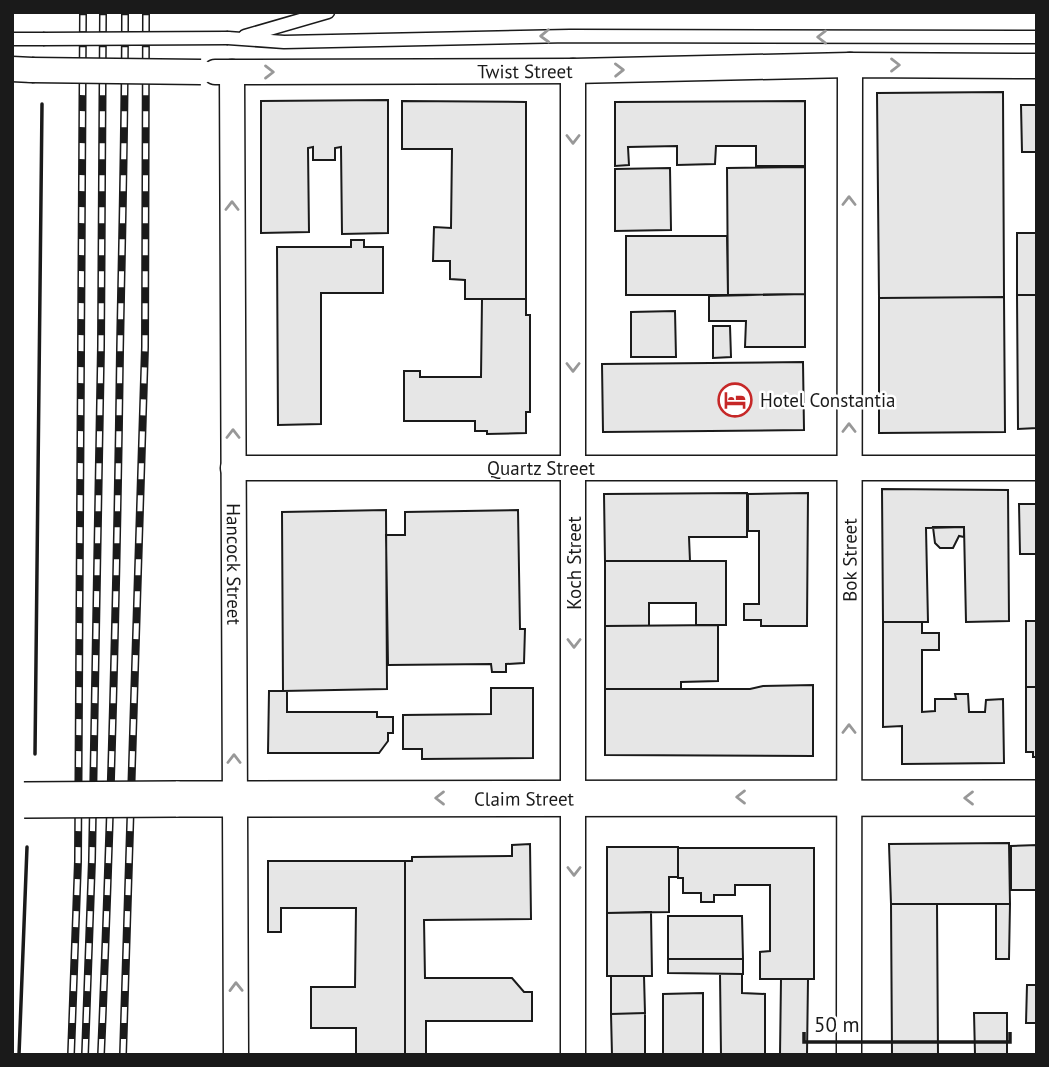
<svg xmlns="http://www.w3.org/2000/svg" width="1049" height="1067" font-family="'PT Sans',sans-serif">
	<rect width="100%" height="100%" fill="#fff"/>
	<path fill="#e6e6e6" stroke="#1a1a1a" stroke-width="2" d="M1003,92L1004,297L879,298L877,93Z
		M388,100V233L342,234L341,147L335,148V160H313V147L308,148L309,232L261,233V101Z
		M402,101L526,102V299H465V280L450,279V261H433L434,227L451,228L452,149H402Z
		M805,101V166H756V146H716L715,164L677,165V146L628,147L629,165L615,166V102Z
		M1021,105H1037V152H1022Z
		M805,167V294L728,295L727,168Z
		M670,168L671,230L615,231V169Z
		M1017,233H1037V295H1017Z
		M626,236H727L728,295H626Z
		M351,240H364V247H383V293H321V424L278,425L277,247H351Z
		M805,294V347H745L746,321H709V296Z
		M1017,295H1037V428L1018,429Z
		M1004,297L1005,432L879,433V298Z
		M482,299H526V315H530V412H526V433L487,434V431H475V421H404V371H420V377H481Z
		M675,311L676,357H631V312Z
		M713,326H730L731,357L713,358Z
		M803,362L804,430L603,432L602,364Z
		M882,489L1008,490L1009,621L966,622L964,527L926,528L928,622H883Z
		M747,493V537H689L690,561H605L604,494Z
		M808,493L807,626H761V620H744V604H759V531H748V494Z
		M1019,504H1037V554H1020Z
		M386,510L387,689L283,691L282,512Z
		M518,510L520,629H525L524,663L506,664V672H492L491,664L388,665L386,535H405V512Z
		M933,527H964V537L959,536L953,548H940L935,543Z
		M605,561H726V625H696V603H649V626H605Z
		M1026,621H1037V687H1026Z
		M883,622H922V633H939V650H922V712L935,711V699H956L955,694H968L969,712H985L986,700L1003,699L1004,763L902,764V726L883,727Z
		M718,625V681L681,682V689H605V626Z
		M813,685V756L605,755V689H750L763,686Z
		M1026,687H1037V757H1033V752H1026Z
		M491,688H533V758L422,759V749H403V715L491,714Z
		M269,691H287V712H377V717H393V733H388V741L379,753H268Z
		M1009,843L1010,904H891L889,844Z
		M530,844L531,919L424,920L425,978H512L524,992H532V1021H426V1055H405V861H412V857L512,856V845Z
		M1037,845V890H1011V846Z
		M607,847H678V877H669V912L607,913Z
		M678,848H814V979H760V952L770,951V885H735V895H714V902H701V893H683V878H678Z
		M268,861H405V1055H356V1028H311V987H355L356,908H281V932H268Z
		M891,904H937L938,1055H892Z
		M996,904H1010L1009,959H996Z
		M651,912L652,976H607V913Z
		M668,916H742L743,959H668Z
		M668,959H743V974L668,973Z
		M720,974H742V993L765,994V1055H721Z
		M611,976H644L645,1013L611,1014Z
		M781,979H808L807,1055H780Z
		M1027,985H1037V1023H1026Z
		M703,993V1055H663V994Z
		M645,1013V1055H612L611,1014Z
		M974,1013H1007V1055H975Z"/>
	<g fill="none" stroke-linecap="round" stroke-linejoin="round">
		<defs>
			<path id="lane" d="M245,36L328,12
				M228,38L284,42L570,36L1037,37
				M12,39H43"/>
			<g id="street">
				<path d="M12,69L32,70"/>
				<path d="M573,71V1055"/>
				<path id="s1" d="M215,72L573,71L850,65L1037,66"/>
				<path id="s2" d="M232,72L236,1055"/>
				<path id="s3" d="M233,468H1037"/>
				<path id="s4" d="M849,1055L850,65"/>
			</g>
			<g id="secondary">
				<path id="s5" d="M176,799L1037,798"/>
			</g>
		</defs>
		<use href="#lane" stroke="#1a1a1a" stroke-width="15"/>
		<use href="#street" stroke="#1a1a1a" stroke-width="27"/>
		<use href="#secondary" stroke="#1a1a1a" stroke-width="38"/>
		<use href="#lane" stroke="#fff" stroke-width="12"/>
		<use href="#street" stroke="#fff" stroke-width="24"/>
		<use href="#secondary" stroke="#fff" stroke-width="35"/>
		<defs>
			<path id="rail" d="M71,1055L78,861L83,12
				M85,1055L92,860L101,346L103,12
				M101,1055C111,820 117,586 120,351C122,238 125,125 125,12
				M123,1055L145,347L146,12"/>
		</defs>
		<use href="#rail" stroke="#1a1a1a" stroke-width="8"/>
		<use href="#rail" stroke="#fff" stroke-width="5" stroke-dasharray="16" stroke-linecap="butt"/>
		<defs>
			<path id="lane-bridge" d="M43,39L228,38"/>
			<path id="street-bridge" d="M32,70L201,72"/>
			<path id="secondary-bridge" d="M24,800L176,799"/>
		</defs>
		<use href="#lane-bridge" stroke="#1a1a1a" stroke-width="15" stroke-linecap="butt"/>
		<use href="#street-bridge" stroke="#1a1a1a" stroke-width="27" stroke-linecap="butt"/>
		<use href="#secondary-bridge" stroke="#1a1a1a" stroke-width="38" stroke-linecap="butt"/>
		<use href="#lane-bridge" stroke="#fff" stroke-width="12"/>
		<use href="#street-bridge" stroke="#fff" stroke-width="24"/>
		<use href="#secondary-bridge" stroke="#fff" stroke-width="35"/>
		<path stroke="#1a1a1a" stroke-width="3.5" d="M35,754L42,104
			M19,1055L27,847"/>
	</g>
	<defs><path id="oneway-chevron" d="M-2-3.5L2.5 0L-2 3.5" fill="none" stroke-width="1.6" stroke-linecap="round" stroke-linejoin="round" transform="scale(1.75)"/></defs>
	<g stroke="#989898">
		<use href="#oneway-chevron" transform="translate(545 36) rotate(178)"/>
		<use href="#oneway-chevron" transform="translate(822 37) rotate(-180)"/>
		<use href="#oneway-chevron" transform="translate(895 65)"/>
		<use href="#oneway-chevron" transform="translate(619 70) rotate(-1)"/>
		<use href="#oneway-chevron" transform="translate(269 72)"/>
		<use href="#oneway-chevron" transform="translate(573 139) rotate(90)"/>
		<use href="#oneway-chevron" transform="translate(849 201) rotate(-90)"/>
		<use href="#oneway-chevron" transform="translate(232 206) rotate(-90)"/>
		<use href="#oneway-chevron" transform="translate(573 367) rotate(90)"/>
		<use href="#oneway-chevron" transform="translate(849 428) rotate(-90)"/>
		<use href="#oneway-chevron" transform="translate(233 434) rotate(-90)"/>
		<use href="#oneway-chevron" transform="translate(574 643) rotate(90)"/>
		<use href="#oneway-chevron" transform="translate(849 729) rotate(-90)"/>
		<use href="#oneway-chevron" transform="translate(234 759) rotate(-90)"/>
		<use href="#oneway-chevron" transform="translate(741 797) rotate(-180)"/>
		<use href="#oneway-chevron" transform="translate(440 798) rotate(180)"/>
		<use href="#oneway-chevron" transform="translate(969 798) rotate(180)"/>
		<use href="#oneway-chevron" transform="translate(574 871) rotate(90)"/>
		<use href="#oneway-chevron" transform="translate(236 987) rotate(-91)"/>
	</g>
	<defs>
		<symbol id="hotel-ring" viewBox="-11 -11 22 22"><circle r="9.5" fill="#fff" stroke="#c62828" stroke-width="1.5"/><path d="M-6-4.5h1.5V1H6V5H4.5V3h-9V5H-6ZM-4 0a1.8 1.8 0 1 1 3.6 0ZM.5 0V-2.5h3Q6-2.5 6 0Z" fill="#c62828"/></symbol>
	</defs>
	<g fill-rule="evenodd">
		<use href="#hotel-ring" x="716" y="381" width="38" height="38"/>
	</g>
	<g text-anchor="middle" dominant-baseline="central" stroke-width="5" stroke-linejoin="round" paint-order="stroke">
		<g font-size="19" fill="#1a1a1a" stroke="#fff">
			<text stroke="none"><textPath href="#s1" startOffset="310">Twist Street</textPath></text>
			<text stroke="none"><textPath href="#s3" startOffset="308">Quartz Street</textPath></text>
			<text stroke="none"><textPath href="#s4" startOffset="495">Bok Street</textPath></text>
			<text stroke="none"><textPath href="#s2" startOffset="492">Hancock Street</textPath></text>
			<text transform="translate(574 563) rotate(-90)">Koch Street</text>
			<text stroke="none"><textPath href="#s5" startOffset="348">Claim Street</textPath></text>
		</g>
		<g font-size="19" fill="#1a1a1a" stroke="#fff" text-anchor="start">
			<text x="760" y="400">Hotel Constantia</text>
		</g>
	</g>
	<rect width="1049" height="1067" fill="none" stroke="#1a1a1a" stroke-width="28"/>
	<path d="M804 1032v10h206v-10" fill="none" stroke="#1a1a1a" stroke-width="3.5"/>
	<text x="814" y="1032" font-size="21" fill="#1a1a1a" stroke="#ffffff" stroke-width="5" paint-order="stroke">50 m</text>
</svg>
